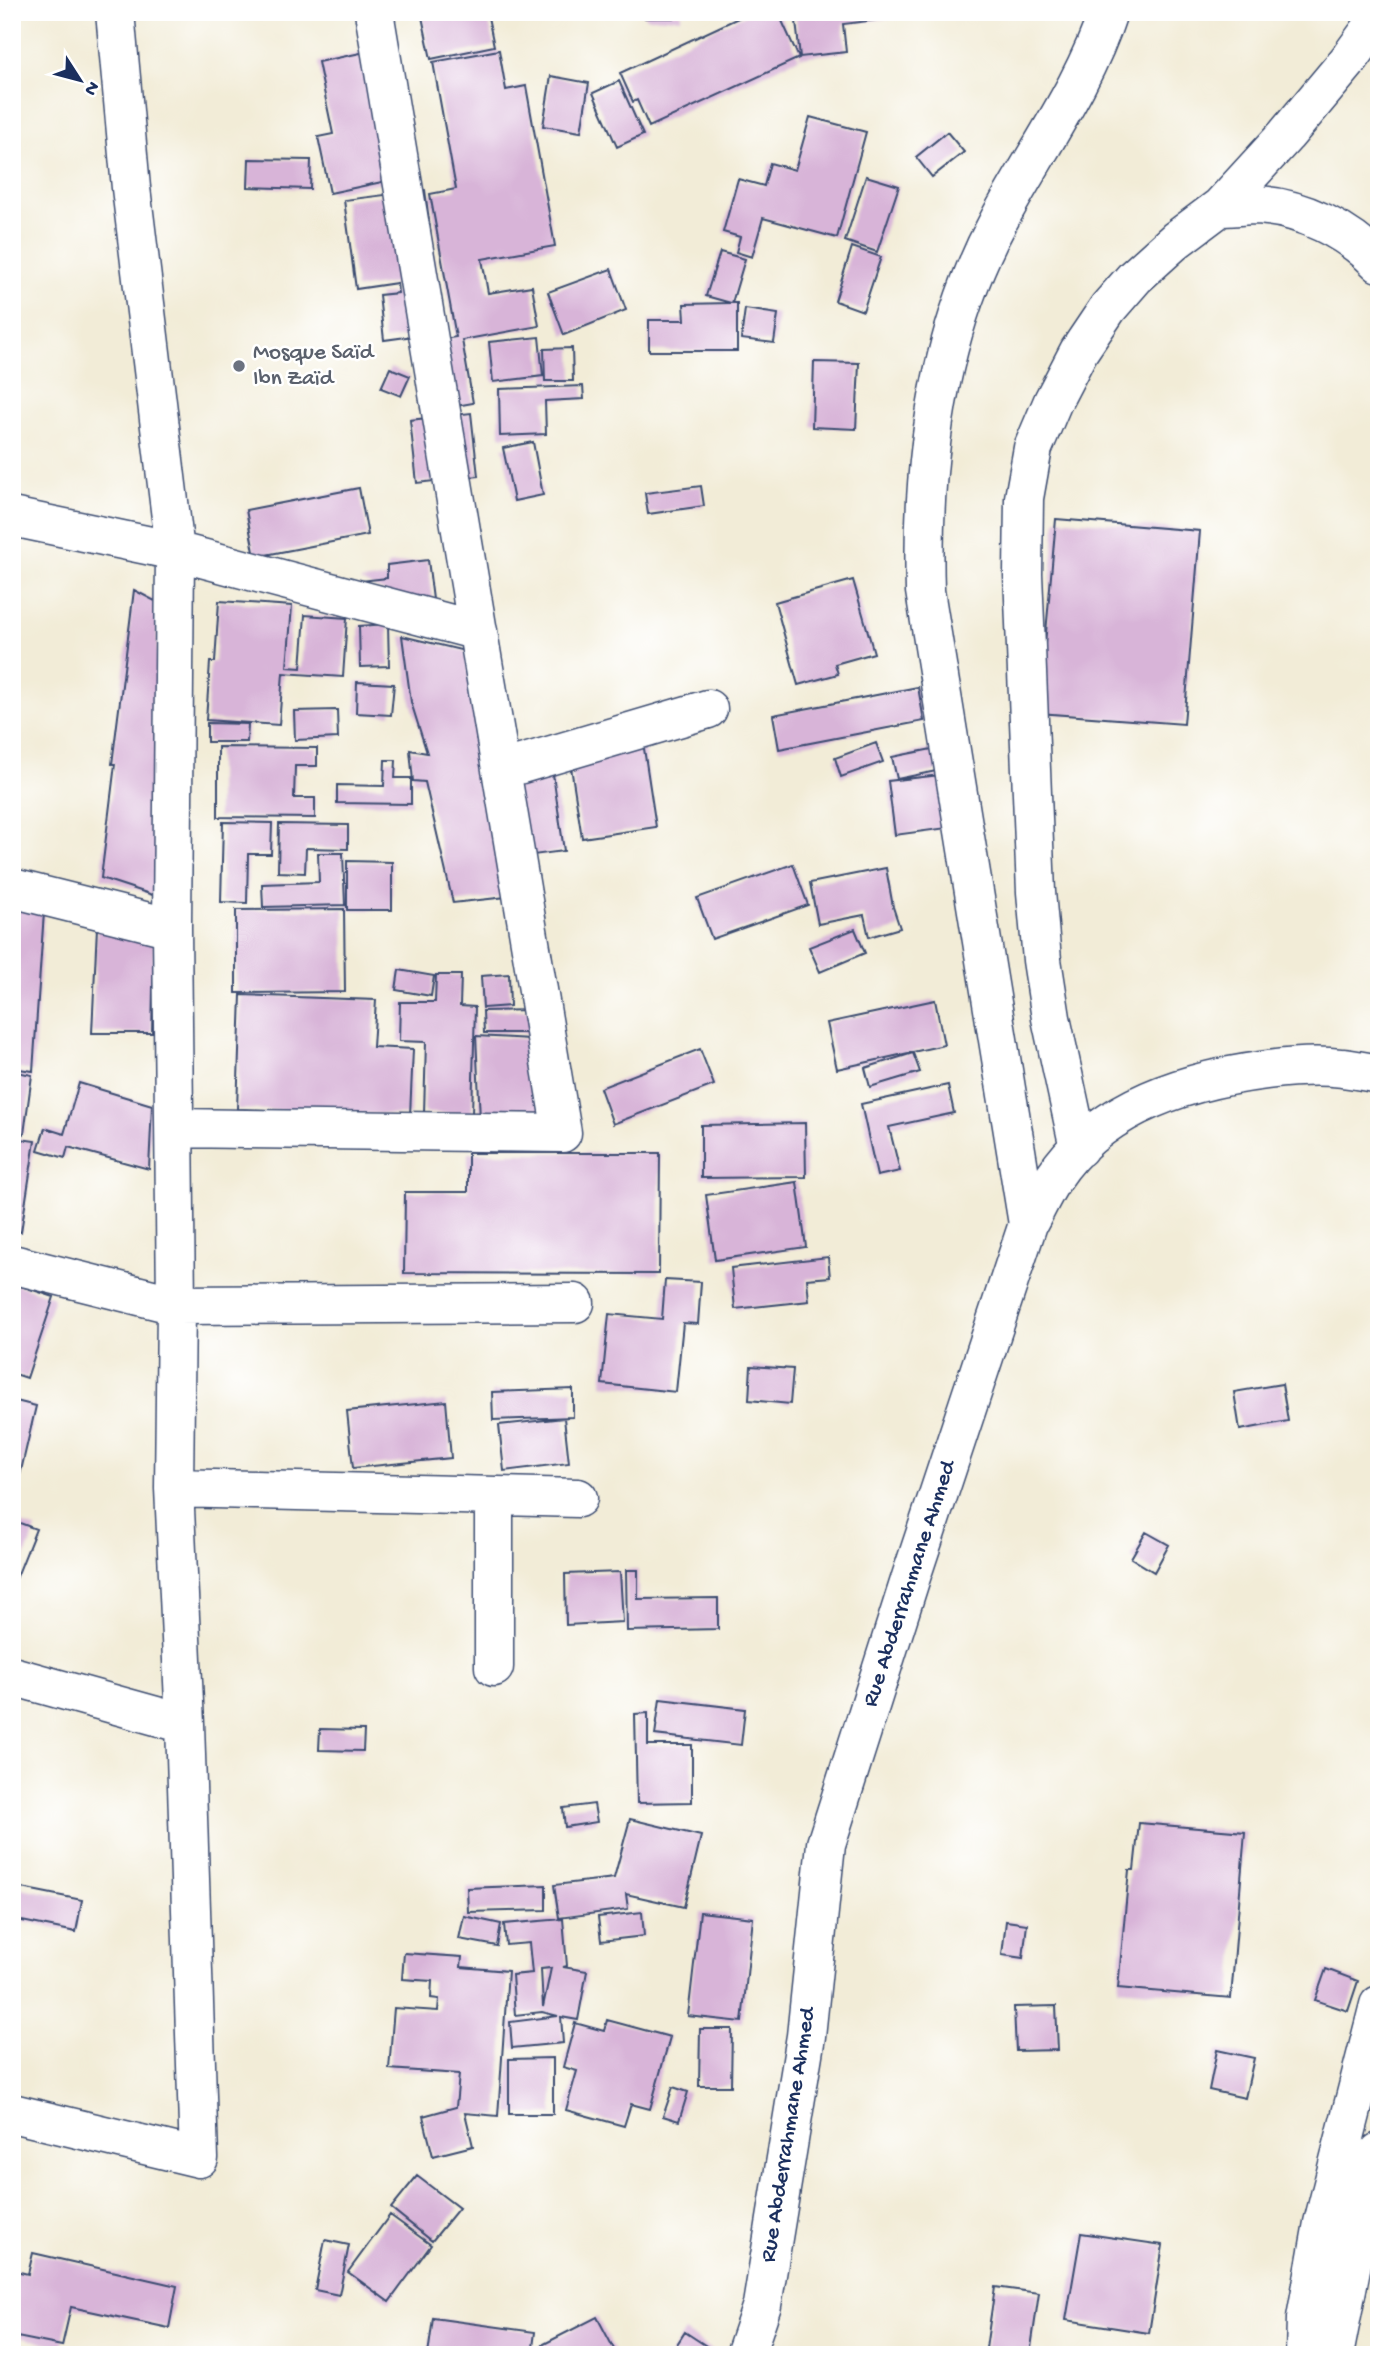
<svg xmlns="http://www.w3.org/2000/svg" width="1391" height="2367" font-family="'Gochi Hand',sans-serif">
	<rect width="100%" height="100%" fill="#fff"/>
	<filter id="ink" filterUnits="userSpaceOnUse"><feTurbulence type="fractalNoise" baseFrequency=".0143" numOctaves="2"/><feDisplacementMap in="SourceGraphic" scale="14" xChannelSelector="R" yChannelSelector="G"/><feConvolveMatrix kernelMatrix="1 2 1 2 8 2 1 2 1" color-interpolation-filters="sRGB"/></filter>
	<filter id="wash" filterUnits="userSpaceOnUse"><feTurbulence type="fractalNoise" baseFrequency=".00686" numOctaves="4" result="noise"/><feDisplacementMap in="SourceGraphic" scale="28" xChannelSelector="R" yChannelSelector="G"/><feGaussianBlur stdDeviation="1.57" result="paint"/><feColorMatrix in="noise" values="0 0 0 0 0 0 0 0 0 0 0 0 0 0 0 0 0 1.4 0 .05"/><feComposite in="paint" operator="in"/></filter>
	<g filter="url(#wash)">
		<rect width="100%" height="100%" fill="#f2ecd7"/>
		<g id="blocks">
			<path fill="#d8b4d8" fill-rule="evenodd" d="M421,12H487L494,46L431,59Z
				M645,12H681V18H645Z
				M751,12H778L799,58L649,127L637,100L633,102L620,73Z
				M795,12H926V14L843,24L846,52L800,57Z
				M389,47L415,175L330,193L318,137L333,134L318,62Z
				M499,50L506,90L526,86L555,246L482,259L488,293L532,286L539,326L462,340L473,403L433,410L421,343L456,337L430,194L456,189L433,62Z
				M551,76L589,83L581,132L543,126Z
				M619,81L643,135L617,147L593,93Z
				M810,117L866,132L837,238L763,218L752,257L736,252L740,237L723,232L738,179L764,186L770,163L795,170Z
				M947,132L964,152L932,177L916,157Z
				M249,159L311,160L310,189L248,187Z
				M866,176L899,186L877,252L845,241Z
				M425,190L443,332L384,340L379,295L398,293L397,283L356,289L344,200Z
				M852,247L881,257L863,311L835,301Z
				M720,252L745,259L732,303H737V351H649V320H685L684,304L731,303L706,296Z
				M611,269L626,310L564,335L548,292Z
				M745,309L778,314L774,343L741,339Z
				M539,337L543,376L493,382L489,342Z
				M572,348L573,381H545L544,349Z
				M814,362L859,363L856,429L812,427Z
				M390,368L410,376L401,396L381,388Z
				M583,386L584,399L545,401L546,434L500,436L499,389Z
				M471,413L478,476L417,483L410,420Z
				M533,442L543,495L514,501L503,448Z
				M701,486L704,506L648,514L645,493Z
				M359,488L368,535L255,557L246,510Z
				M1056,519L1200,531L1184,724L1039,713Z
				M428,560L435,615L360,581L387,578V565Z
				M853,580L874,653L835,664L838,674L798,685L775,602Z
				M134,590L157,602L159,897L101,878L115,764H112Z
				M219,601L292,606L287,667L301,668L305,615L347,618L343,677L283,673L279,725L206,720L210,662H215Z
				M388,624L389,666L360,667L359,626Z
				M402,636L465,651L506,897L453,903L425,782L413,781L410,750L427,753L411,702Z
				M357,682L394,684L391,715L356,713Z
				M918,687L924,721L779,749L773,715Z
				M337,710L338,738L295,740L294,711Z
				M207,723L248,724L247,742H207Z
				M643,742L656,827L582,838L569,754Z
				M876,743L883,762L841,777L835,758Z
				M947,746L951,768L897,779L892,757Z
				M218,747L317,748V766H295L294,798H315V818L218,817Z
				M385,760H396L395,778H411V804L337,803V785L384,786Z
				M553,774L564,851L518,857L508,780Z
				M949,774L955,827L895,835L888,781Z
				M223,822L272,823L271,854H248L247,903L221,902Z
				M279,824L348,825V849L306,848L305,873L278,872Z
				M318,853H343L345,905L263,907L262,884L319,882Z
				M347,861L392,862V910H347Z
				M793,864L808,905L712,939L697,898Z
				M886,868L893,907L900,928L869,937L864,915L818,924L810,883Z
				M12,908L44,912L33,1071L12,1068Z
				M344,909L345,992L236,993V910Z
				M97,927L154,943L152,1033H92Z
				M855,929L865,953L820,972L809,947Z
				M399,970L434,976L431,996L396,990Z
				M509,974L510,1006L483,1008L481,976Z
				M436,975H461L460,1006L475,1007L472,1114L424,1113L426,1042L399,1041L400,1002H435Z
				M241,995L376,1000L373,1047L413,1049L410,1115L237,1109Z
				M935,1000L944,1045L837,1069L827,1023Z
				M530,1010L531,1033H484L483,1011Z
				M476,1036L530,1039L546,1120L480,1119Z
				M700,1049L714,1085L613,1124L600,1088Z
				M913,1053L920,1072L870,1087L865,1068Z
				M12,1071L32,1075L24,1134L12,1130Z
				M79,1083L152,1105L149,1169L68,1147L65,1158L38,1150L45,1128L64,1134Z
				M948,1085L954,1113L889,1127L900,1171L877,1176L861,1104Z
				M805,1123L806,1177L701,1178V1125Z
				M13,1138L35,1141L21,1232L12,1231Z
				M468,1153H660L659,1274L404,1273L405,1192H468Z
				M797,1182L806,1247L715,1260L706,1195Z
				M828,1257L830,1277L807,1279L809,1301L735,1309L731,1268Z
				M665,1280L701,1282L698,1324L683,1323L676,1392L602,1384L609,1314L662,1319Z
				M12,1283L54,1297L27,1378L12,1373Z
				M751,1366L793,1369L790,1404L749,1400Z
				M1282,1384L1288,1421L1240,1430L1234,1392Z
				M573,1389V1417L493,1420L492,1392Z
				M12,1400L36,1406L17,1488L12,1487Z
				M446,1401L451,1458L353,1468L347,1411Z
				M564,1418L569,1463L504,1471L499,1425Z
				M12,1520L36,1529L12,1589Z
				M1146,1532L1169,1545L1154,1572L1131,1558Z
				M626,1570H638V1599L718,1598V1629L627,1631Z
				M620,1572L623,1622L566,1625L565,1574Z
				M660,1699L745,1709L741,1745L655,1735Z
				M648,1713V1745H692V1802L637,1803L635,1714Z
				M320,1729L364,1730L363,1751L319,1750Z
				M594,1804L597,1822L565,1827L563,1808Z
				M630,1819L701,1836L684,1907L626,1894L628,1909L559,1918L554,1885L614,1878Z
				M1139,1823L1245,1832L1231,1998L1118,1988L1129,1870H1134Z
				M546,1885V1910L468,1912L467,1888Z
				M12,1886L82,1900L76,1932L12,1919Z
				M642,1912L644,1936L601,1941L598,1917Z
				M700,1912L753,1918L742,2022L688,2016Z
				M464,1916L501,1924L497,1946L459,1939Z
				M563,1919L567,1966L563,1967L587,1971L578,2020L561,2017L563,2043L512,2048L510,2022L558,2016L542,2012L515,2015L512,1975L532,1973L529,1943L506,1945L504,1924ZM551,1968L543,2007L541,1969Z
				M1006,1921L1027,1924L1023,1958L1002,1955Z
				M404,1953L462,1957L461,1967L508,1971L498,2116L465,2113L473,2146L433,2156L423,2116L456,2107L459,2074L389,2069L394,2008L438,2011L439,1999L431,1998L432,1981L402,1979Z
				M1326,1969L1358,1981L1348,2011L1315,2000Z
				M1056,2006L1058,2050L1016,2051L1014,2007Z
				M607,2020L670,2037L650,2109L631,2104L624,2126L566,2110L577,2071L563,2067L575,2023L604,2031Z
				M700,2029H732L731,2086H699Z
				M1217,2050L1254,2058L1245,2098L1209,2090Z
				M553,2058V2114H509V2059Z
				M673,2087L688,2092L679,2121L663,2116Z
				M417,2176L459,2208L432,2241L391,2208Z
				M390,2215L431,2245L389,2302L348,2272Z
				M1081,2233L1163,2245L1149,2333L1066,2320Z
				M325,2240L349,2245L339,2295L315,2290Z
				M33,2253L177,2286L169,2328L71,2307L62,2346L12,2336V2270L28,2274Z
				M995,2287L1039,2293L1030,2355H985Z
				M597,2317L615,2351L607,2355H545L540,2346Z
				M433,2318L535,2332L532,2355H428Z
				M685,2332L720,2355H670Z"/>
		</g>
	</g>
	<g filter="url(#ink)">
		<use href="#blocks" fill-opacity="0" stroke="#3b4b70" stroke-width="2"/>
		<g fill="none" stroke-linecap="round" stroke-linejoin="round">
			<defs>
				<path id="street" d="M12,517L175,551L478,631
					M501,770L708,709
					M12,888L172,928
					M175,1128L562,1133L374,12
					M12,1264L176,1305L575,1303
					M174,1488L578,1498
					M494,1496V1667
					M12,1676L185,1724
					M12,2113L199,2158L185,1724L174,1488L176,1305L172,928L175,551L131,188L115,12"/>
				<path id="secondary" d="M1220,207C1232,207 1246,205 1258,205C1303,208 1348,231 1379,263
					M1079,1148L1051,1018L1042,960L1036,892L1023,574L1024,498L1033,448L1053,401L1079,351L1108,308L1135,277L1176,240L1220,207L1286,135L1347,62L1379,18
					M1028,1224L925,591C921,464 938,332 999,220C1035,153 1085,84 1108,12
					M745,2355L762,2305L806,2036L826,1844L911,1577L1028,1224C1037,1208 1044,1191 1054,1177C1101,1106 1187,1080 1267,1070C1291,1067 1318,1065 1342,1068C1354,1069 1367,1072 1379,1074"/>
				<path id="primary" d="M1305,2355L1306,2318L1323,2223L1379,2005
					M1334,2355L1356,2243L1379,2152"/>
			</defs>
			<use href="#street" stroke="#3b4b70" stroke-width="41"/>
			<use href="#secondary" stroke="#3b4b70" stroke-width="41"/>
			<use href="#primary" stroke="#3b4b70" stroke-width="41"/>
			<use href="#street" stroke="#fff" stroke-width="38"/>
			<use href="#secondary" stroke="#fff" stroke-width="38"/>
			<use href="#primary" stroke="#fff" stroke-width="38"/>
		</g>
	</g>
	<circle fill="#6b7280" stroke="#fff" stroke-width="2.5" cx="239" cy="366" r="7"/>
	<g text-anchor="middle" dominant-baseline="central" stroke-width="5" stroke-linejoin="round" paint-order="stroke">
		<g font-size="23" fill="#5b616d" stroke="#fff" text-anchor="start">
			<text x="253" y="353">Mosque Saïd<tspan x="253" dy="26">Ibn Zaïd</tspan></text>
		</g>
		<g font-size="23" fill="#1b2f5e" stroke="#fff">
			<text transform="translate(910 1584) rotate(-72)">Rue Abderrahmane Ahmed</text>
			<text transform="translate(789 2135) rotate(-81)">Rue Abderrahmane Ahmed</text>
		</g>
	</g>
	<rect width="1391" height="2367" fill="none" stroke="#fff" stroke-width="42"/>
	<g transform="translate(80 80) rotate(126)" stroke="#ffffff" stroke-width="5" paint-order="stroke">
	<path d="M0-5L12 26L0 18L-12 26Z" fill="#1b2f5e"/>
	<text y="-10" font-size="19" font-weight="bold" text-anchor="middle" fill="#1b2f5e">N</text>
	</g>
</svg>
